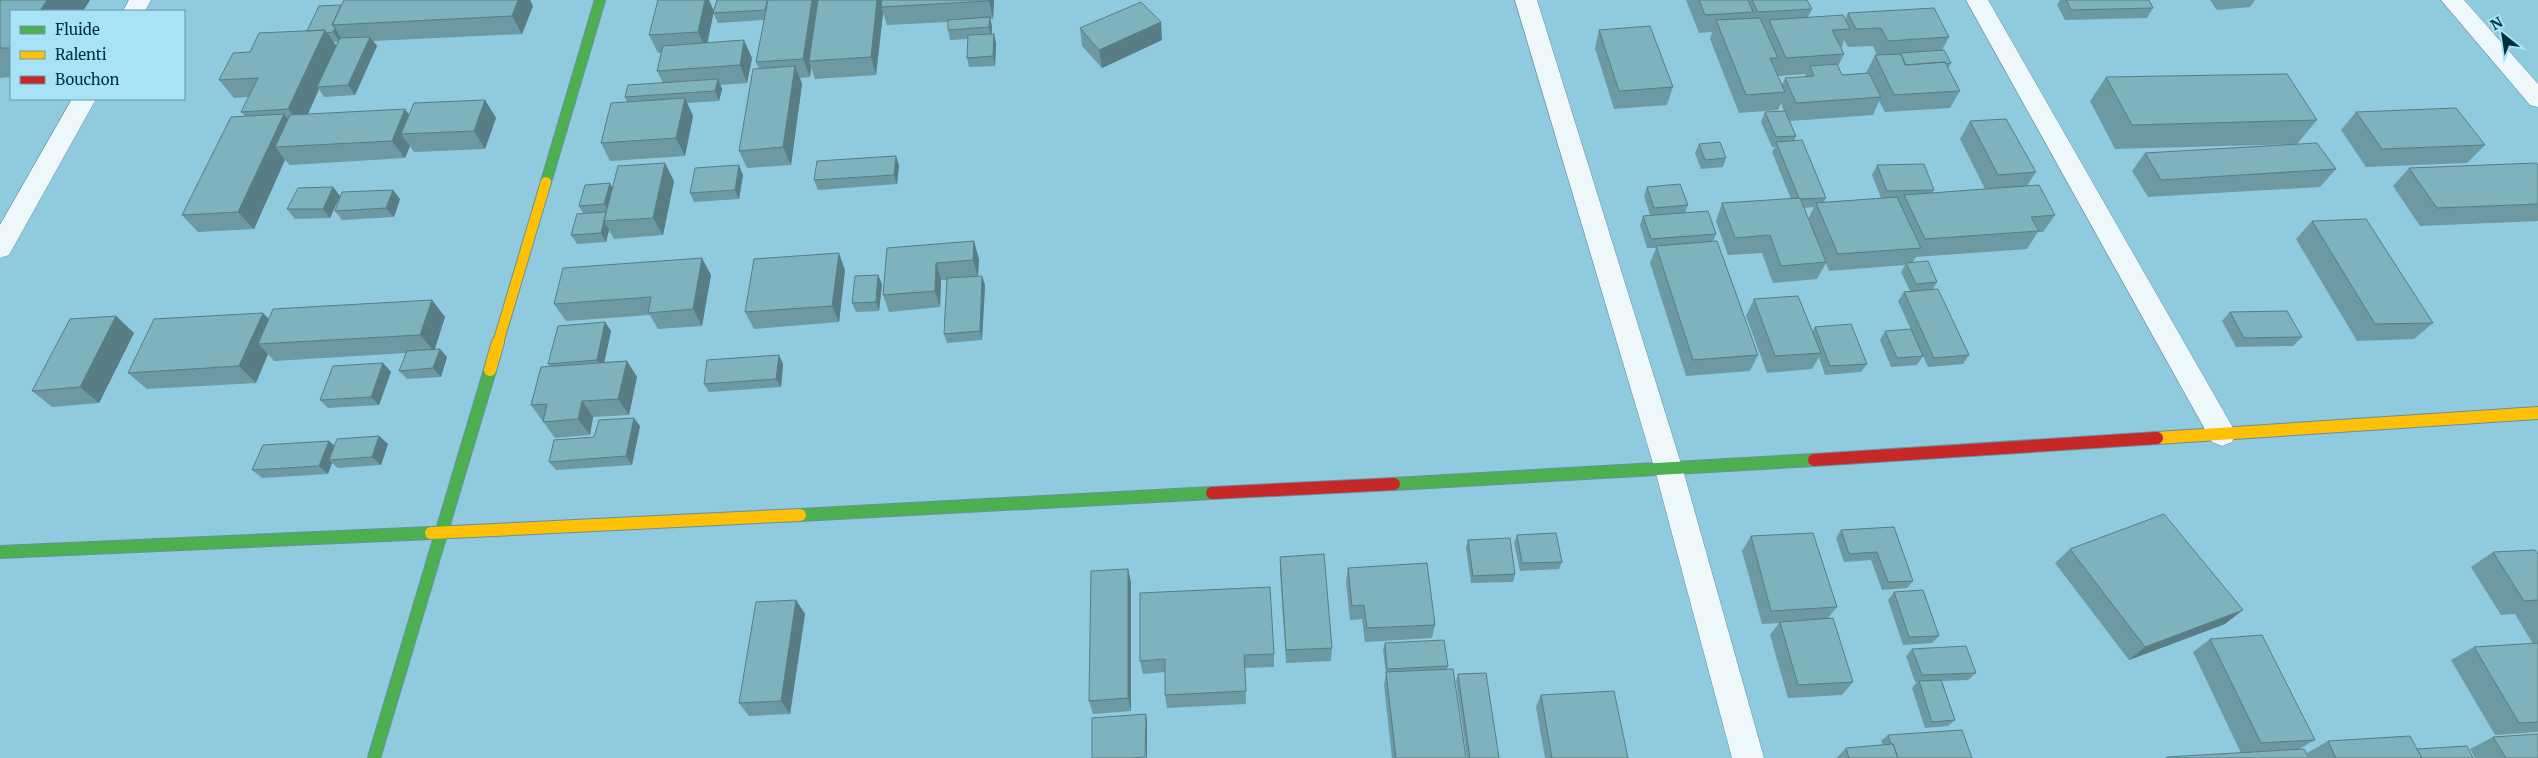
<svg xmlns="http://www.w3.org/2000/svg" width="2538" height="758" font-family="Merriweather,serif">
	<rect width="100%" height="100%" fill="#90cade"/>
	<g fill="none" stroke-linecap="round" stroke-linejoin="round">
		<defs>
			<path id="street" d="M129,0H151L145,11H123Z
				M1515,0H1537L1683,470L1764,758H1732L1655,470Z
				M1966,0H1988L2232,426L2236,434L2232,442L2222,446L2212,442Z
				M2441,0H2464L2538,84V107L2530,105Z
				M72,99H96L9,255L0,258V225Z"/>
			<path id="fast-far1" d="M546,182L600,0"/>
			<path id="fast" d="M1394,484L1814,460
				M800,515L1212,493
				M0,552L431,533
				M374,758L490,370"/>
			<path id="slow-far1" d="M498,343L546,182"/>
			<path id="slow" d="M490,370L498,342
				M2157,438L2538,413
				M431,533L800,515"/>
			<path id="jam" d="M1814,460L2157,438
				M1212,493L1394,484"/>
		</defs>
		<use href="#street" stroke="#66919e" stroke-width="1"/>
		<use href="#fast-far1" stroke="#66919e" stroke-width="12"/>
		<use href="#fast" stroke="#66919e" stroke-width="14"/>
		<use href="#slow-far1" stroke="#66919e" stroke-width="12"/>
		<use href="#slow" stroke="#66919e" stroke-width="14"/>
		<use href="#jam" stroke="#66919e" stroke-width="14"/>
		<use href="#street" fill="#eef7fa" fill-rule="evenodd"/>
		<use href="#fast-far1" stroke="#4caf50" stroke-width="10"/>
		<use href="#fast" stroke="#4caf50" stroke-width="12"/>
		<use href="#slow-far1" stroke="#ffc107" stroke-width="10"/>
		<use href="#slow" stroke="#ffc107" stroke-width="12"/>
		<use href="#jam" stroke="#c62828" stroke-width="12"/>
	</g>
	<path fill="#6c99a2" fill-rule="evenodd" d="M0,0H90L83,11H11V77L0,78Z
		M709,0L707,43L752,58L747,83L720,85L722,89L719,101L687,103L693,116L685,156L610,161L601,143L627,102L625,97L663,83L657,71L661,53H658L649,35Z
		M818,0H994L993,19H990L992,27V34H994L996,44L995,66L969,67L967,58L968,39L950,40L948,30V22L887,25L883,13L876,75L815,79L811,67L810,77L800,78L802,84L791,165L747,168L739,151L759,69L756,62L764,20L718,23L713,13Z
		M1686,0H1807L1812,9L1808,17L1845,20L1848,13L1949,37L1942,50L1951,63L1948,69L1960,91L1950,108L1885,112L1879,101L1873,115L1790,121L1796,136L1794,141L1826,198L1824,202L1881,198L1872,175L1877,165L1934,190L1932,193L1985,189L1960,139L1970,121L2036,172L2027,186L2055,215L2043,232H2038L2027,249L1916,257L1912,263L1937,282L1933,289L1969,355L1963,364L1928,367L1898,301L1904,292L1910,291L1901,272L1905,265L1829,271L1826,263L1817,279L1773,283L1762,253L1728,255L1716,221L1722,203L1791,199L1772,152L1775,147H1772L1761,122L1765,112L1784,111L1781,103L1778,110L1739,113L1710,39L1712,32L1699,33ZM1844,40L1848,47L1873,46L1877,55H1875L1866,73L1842,75L1838,66L1844,54L1840,47H1842ZM1774,66L1778,76L1806,74L1805,77L1785,78L1782,85L1774,67ZM1814,207L1808,219L1804,208Z
		M2060,0H2149L2153,8L2147,18L2065,20L2057,5Z
		M2210,0H2255L2250,7L2217,10Z
		M319,6H533L522,34L373,41L377,46L355,95L324,97L319,89L308,114L409,115L485,100L496,118L485,149L414,152L410,146L405,158L290,165L285,160L254,229L198,232L182,215L245,116L241,112L248,97L234,98L219,80L250,52L307,31ZM333,42H338L336,46Z
		M1080,28L1162,40L1102,68L1082,46Z
		M1599,30L1673,87L1667,105L1614,109L1595,48Z
		M2106,77L2317,120L2297,144L2336,169L2320,187L2148,197L2132,171L2145,153L2295,144L2115,149L2090,101Z
		M2356,112L2485,145L2467,163L2366,167L2341,130Z
		M1699,144L1726,158L1723,167L1701,169L1695,153Z
		M899,165L897,184L818,190L814,180Z
		M2538,165V221L2420,226L2393,186L2409,168Z
		M743,175L739,199L694,202L690,193Z
		M674,181L663,235L614,239L609,230L606,242L577,244L571,235L583,213L579,206L612,188Z
		M333,187L340,196L330,218L295,219L287,209Z
		M1647,187L1688,205L1685,213L1716,234L1713,242L1758,355L1750,371L1686,376L1650,263L1656,248H1647L1640,225L1643,216L1650,215L1644,196Z
		M400,199L394,217L342,220L335,211Z
		M2312,221L2433,323L2414,339L2357,341L2296,239Z
		M887,248L979,259L978,276L985,285L982,340L947,343L944,334L947,280H941L940,307L889,312L883,295Z
		M845,270L839,322L754,329L745,312Z
		M711,275L702,326L658,329L650,315L566,321L554,304Z
		M878,275L882,284L879,311L856,312L852,303Z
		M1754,299L1812,332L1815,327L1867,364L1861,372L1825,375L1819,357L1812,369L1767,373L1746,316Z
		M432,300L445,317L435,349L447,357L441,377L407,379L399,371L406,353L274,361L268,354L256,383L147,389L128,373L269,319Z
		M2230,312L2302,337L2293,346L2236,347L2222,321Z
		M116,316L134,333L99,403L52,407L32,391Z
		M605,322L611,331L604,362L627,361L637,377L629,415L593,417L590,435L555,438L531,405L550,366L548,364Z
		M1885,331L1923,356L1917,365L1891,367L1880,340Z
		M383,363L391,372L379,405L328,408L320,400Z
		M783,364L781,387L709,392L704,384Z
		M640,426L632,465L556,470L549,462L594,437Z
		M379,436L388,444L381,465L338,468L332,463L328,474L262,478L252,470L329,441L334,446Z
		M1894,527L1913,581L1907,588L1882,590L1871,560L1844,562L1836,538L1841,530Z
		M1517,535L1562,562L1559,569L1520,571L1514,543Z
		M1751,536L1837,607L1828,618L1853,682L1842,695L1788,698L1770,635L1779,623L1762,624L1742,551Z
		M1468,540L1515,574L1513,582L1471,583L1466,548Z
		M2070,549L2225,624L2129,660L2055,563Z
		M2493,552L2538,554V732L2495,735L2451,660L2474,647L2533,644L2515,614L2501,615L2471,567Z
		M1280,557L1332,648L1331,661L1286,663L1280,571Z
		M1348,568L1435,625L1432,638L1365,642L1362,619L1350,620L1346,582Z
		M1128,569L1131,583V711L1093,714L1089,701Z
		M1894,592L1939,636L1932,643L1903,645L1888,600Z
		M796,600L805,614L790,714L749,716L739,703Z
		M2210,639L2315,740L2299,749L2309,758H2165L2167,757L2241,753L2193,652Z
		M1385,643L1448,666L1447,669L1466,758H1392L1384,685L1386,674L1383,650Z
		M1912,649L1976,673L1968,680L1942,681L1955,720L1948,726L1925,728L1912,688L1917,682H1915L1906,656Z
		M1274,654V667L1245,668L1246,704L1167,708L1165,695V672L1143,674L1140,661Z
		M1458,674L1499,758H1467L1456,681Z
		M1541,695L1628,758H1545L1536,707Z
		M1888,735L1972,758H1836L1846,748L1883,745L1881,741Z
		M2493,737L2538,758H2475L2470,749Z
		M2328,741L2417,749L2473,758H2310L2307,753Z"/>
	<path fill="#587d84" d="M47,0H90L83,11H40Z
		M518,0H530L533,6L522,34L512,16Z
		M705,0H709L714,11L706,50L698,32Z
		M812,0H818L809,61L811,67L810,77L803,59Z
		M877,0H884L881,7L883,13L876,75L871,57Z
		M989,0H994L993,19L989,1Z
		M990,17L992,27L991,37L989,27Z
		M1161,22L1162,40L1102,68L1099,50Z
		M335,28L341,38L340,42L333,32Z
		M325,30L338,48L317,87L319,89L302,127L288,109Z
		M994,34L996,44L995,66L993,56Z
		M370,37L377,46L355,95L348,85Z
		M744,40L752,58L747,83L740,65Z
		M795,66L802,84L791,165L783,147Z
		M718,79L722,89L719,101L715,91Z
		M685,98L693,116L685,156L676,138Z
		M485,100L496,118L485,149L474,131Z
		M405,109L417,126L401,134L410,146L405,158L392,141Z
		M284,114L298,132L275,147L285,160L254,229L238,212Z
		M896,156L899,165L897,184L894,175Z
		M665,163L674,181L663,235L653,218Z
		M739,165L743,175L739,199L735,190Z
		M610,183L615,193L610,213L604,204Z
		M333,187L340,196L330,218L323,209Z
		M393,190L400,199L394,217L386,208Z
		M606,212L604,221L609,230L606,242L601,233Z
		M974,241L979,259L978,277L973,260Z
		M839,253L845,270L839,322L832,306Z
		M702,258L711,275L702,326L693,309Z
		M936,263L941,280L940,307L935,291Z
		M878,275L882,284L879,311L876,302Z
		M982,276L985,285L982,340L980,331Z
		M432,300L445,317L434,351L420,335Z
		M263,313L279,329L258,344L268,354L256,383L239,366Z
		M116,316L134,333L99,403L80,387Z
		M605,322L611,331L603,369L597,360Z
		M440,349L447,357L441,377L433,368Z
		M779,355L783,364L781,387L776,379Z
		M627,361L637,377L629,415L618,399Z
		M383,363L391,372L379,405L371,397Z
		M582,401L593,417L590,435L578,419Z
		M634,418L640,426L632,465L626,456Z
		M379,436L388,444L381,465L372,457Z
		M329,441L338,449L329,460L332,463L328,474L319,466Z
		M1128,569L1131,583V711L1128,698Z
		M796,600L805,614L790,714L781,701Z
		M2243,610L2225,624L2129,660L2145,647Z
		M1146,714L1147,721V758H1146Z"/>
	<path fill="#7eb2bc" stroke="#587d84" d="M0,0H47L40,11H11V48H0Z
		M344,0H518L512,16L332,25Z
		M658,0H705L698,32L649,35Z
		M717,0H767L765,10L713,13Z
		M768,0H812L803,59L756,62Z
		M818,0H877L871,57L809,61Z
		M882,0H989V1L881,7Z
		M1699,0H1748L1753,12L1705,15Z
		M1752,0H1807L1812,9L1758,12Z
		M2066,0H2149L2153,8L2071,10Z
		M1141,2L1161,22L1099,50L1080,28Z
		M341,5L332,25L335,28L333,32L326,33L325,30L307,31L319,6Z
		M1934,8L1949,37L1888,41L1881,28L1856,29L1848,13Z
		M1843,15L1850,29L1832,30L1844,54L1786,58L1769,20Z
		M990,17L989,27L948,30V20Z
		M1760,18L1778,58H1770L1785,92L1746,95L1716,20Z
		M1650,26L1673,87L1619,91L1599,30Z
		M325,30L288,109L241,112L258,78L219,80L233,53L250,52L259,33Z
		M994,34L993,56L967,58L968,35Z
		M370,37L348,85L317,87L340,38Z
		M744,40L740,65L657,71L663,46Z
		M1944,50L1951,63L1946,64L1945,62L1906,65L1900,53Z
		M1901,54L1905,65L1945,62L1960,91L1894,95L1875,55Z
		M1837,64L1842,75L1869,73L1881,97L1796,103L1785,78L1814,76L1810,66Z
		M795,66L783,147L739,151L753,69Z
		M2287,74L2317,120L2132,125L2106,77Z
		M718,79L715,91L625,97L628,85Z
		M685,98L676,138L601,143L611,103Z
		M485,100L474,131L401,134L414,103Z
		M2456,108L2485,145L2382,149L2356,112Z
		M405,109L392,141L275,147L290,115Z
		M1785,111L1796,136L1776,137L1765,112Z
		M284,114L238,212L182,215L231,117Z
		M2006,119L2036,172L1998,175L1970,121Z
		M1802,140L1826,198L1800,199L1799,198L1776,142Z
		M1720,142L1726,158L1705,160L1699,144Z
		M2317,143L2336,169L2161,180L2145,153Z
		M896,156L894,175L814,180L817,161Z
		M665,163L653,218L604,221L618,166Z
		M2536,163L2538,165V204L2437,208L2409,168Z
		M1924,164L1934,190L1887,191L1877,165Z
		M739,165L735,190L690,193L695,168Z
		M610,183L604,204L579,206L585,185Z
		M1680,184L1688,205L1654,208L1647,187Z
		M2039,185L2055,215L2031,217L2039,231L1925,239L1904,195Z
		M333,187L323,209H287L298,188Z
		M393,190L386,208L335,211L342,192Z
		M1897,197L1921,248L1838,254L1816,203Z
		M1800,198L1826,262L1781,266L1770,235L1735,238L1722,203Z
		M1708,211L1716,234L1651,239L1643,216Z
		M606,212L601,233L571,235L577,214Z
		M2366,219L2433,323L2375,324L2312,221Z
		M974,241L973,260L936,263L935,291L883,295L887,248Z
		M1717,241L1758,355L1693,360L1656,246Z
		M839,253L832,306L745,312L754,259Z
		M702,258L693,309L648,313L651,297L554,304L563,268Z
		M1928,261L1937,282L1916,284L1906,263Z
		M878,275L876,302L852,303L855,276Z
		M982,276L980,331L944,334L947,278Z
		M1938,289L1969,355L1934,358L1904,292Z
		M1798,296L1821,353L1775,356L1754,299Z
		M432,300L420,335L258,344L273,309Z
		M2287,311L2302,337L2244,338L2230,312Z
		M263,313L239,366L128,373L154,319Z
		M116,316L80,387L32,391L70,319Z
		M605,322L597,360L548,364L558,326Z
		M1851,324L1867,364L1830,366L1815,327Z
		M1911,329L1923,356L1897,358L1885,331Z
		M440,349L433,368L399,371L407,351Z
		M779,355L776,379L704,384L707,360Z
		M627,361L618,399L582,401L578,419L543,422L547,404L531,405L541,367Z
		M383,363L371,397L320,400L333,366Z
		M634,418L626,456L549,462L554,440L594,437L599,420Z
		M379,436L372,457L329,460L337,439Z
		M329,441L319,466L252,470L263,445Z
		M2164,514L2243,610L2145,647L2070,549Z
		M1894,527L1913,581L1888,582L1877,552L1849,554L1841,530Z
		M1556,533L1562,562L1522,563L1517,535Z
		M1813,533L1837,607L1771,611L1751,536Z
		M1510,538L1515,574L1473,576L1468,540Z
		M2535,550L2538,554V600L2524,601L2493,552Z
		M1324,554L1332,648L1286,650L1280,557Z
		M1427,563L1435,625L1367,628L1364,605L1352,606L1348,568Z
		M1128,569V698L1089,701L1091,571Z
		M1270,587L1274,654L1244,655L1246,691L1165,695V659L1140,661V593Z
		M1923,590L1939,636L1909,637L1894,592Z
		M796,600L781,701L739,703L756,602Z
		M1833,618L1853,682L1798,685L1780,622Z
		M2262,635L2315,740L2261,743L2210,639Z
		M1444,640L1448,666L1387,669L1385,643Z
		M2538,643V722L2519,723L2474,647Z
		M1966,646L1976,673L1922,675L1912,649Z
		M1453,669L1466,758H1396L1386,672Z
		M1486,673L1499,758H1470L1458,674Z
		M1941,680L1955,720L1932,722L1919,681Z
		M1614,691L1628,758H1552L1541,695Z
		M1146,714L1145,757L1130,758H1092V718Z
		M1962,730L1972,758H1898L1893,744H1891L1888,735Z
		M2538,734V758H2506L2493,737Z
		M2410,736L2422,758H2336L2328,741Z
		M1893,744L1898,758H1849L1846,748Z
		M2467,746L2473,758H2422L2417,749Z
		M2304,749L2309,758H2167V757Z"/>
	<rect x="10" y="10" width="175" height="90" fill="#a8e2f6" stroke="#659aac"/>
	<rect x="20" y="26" width="25" height="8" fill="#4caf50" stroke="#659aac"/>
	<text x="55" y="35" font-size="15" fill="#002f3c">Fluide</text>
	<rect x="20" y="51" width="25" height="8" fill="#ffc107" stroke="#659aac"/>
	<text x="55" y="60" font-size="15" fill="#002f3c">Ralenti</text>
	<rect x="20" y="76" width="25" height="8" fill="#c62828" stroke="#659aac"/>
	<text x="55" y="85" font-size="15" fill="#002f3c">Bouchon</text>
	<g transform="translate(2503 35) rotate(330)" stroke="#a8e2f6" stroke-width="4" paint-order="stroke">
	<path d="M0-4L9 19L0 12L-9 19Z" fill="#002f3c"/>
	<text y="-8" font-size="14" font-weight="bold" text-anchor="middle" fill="#002f3c">N</text>
	</g>
</svg>
